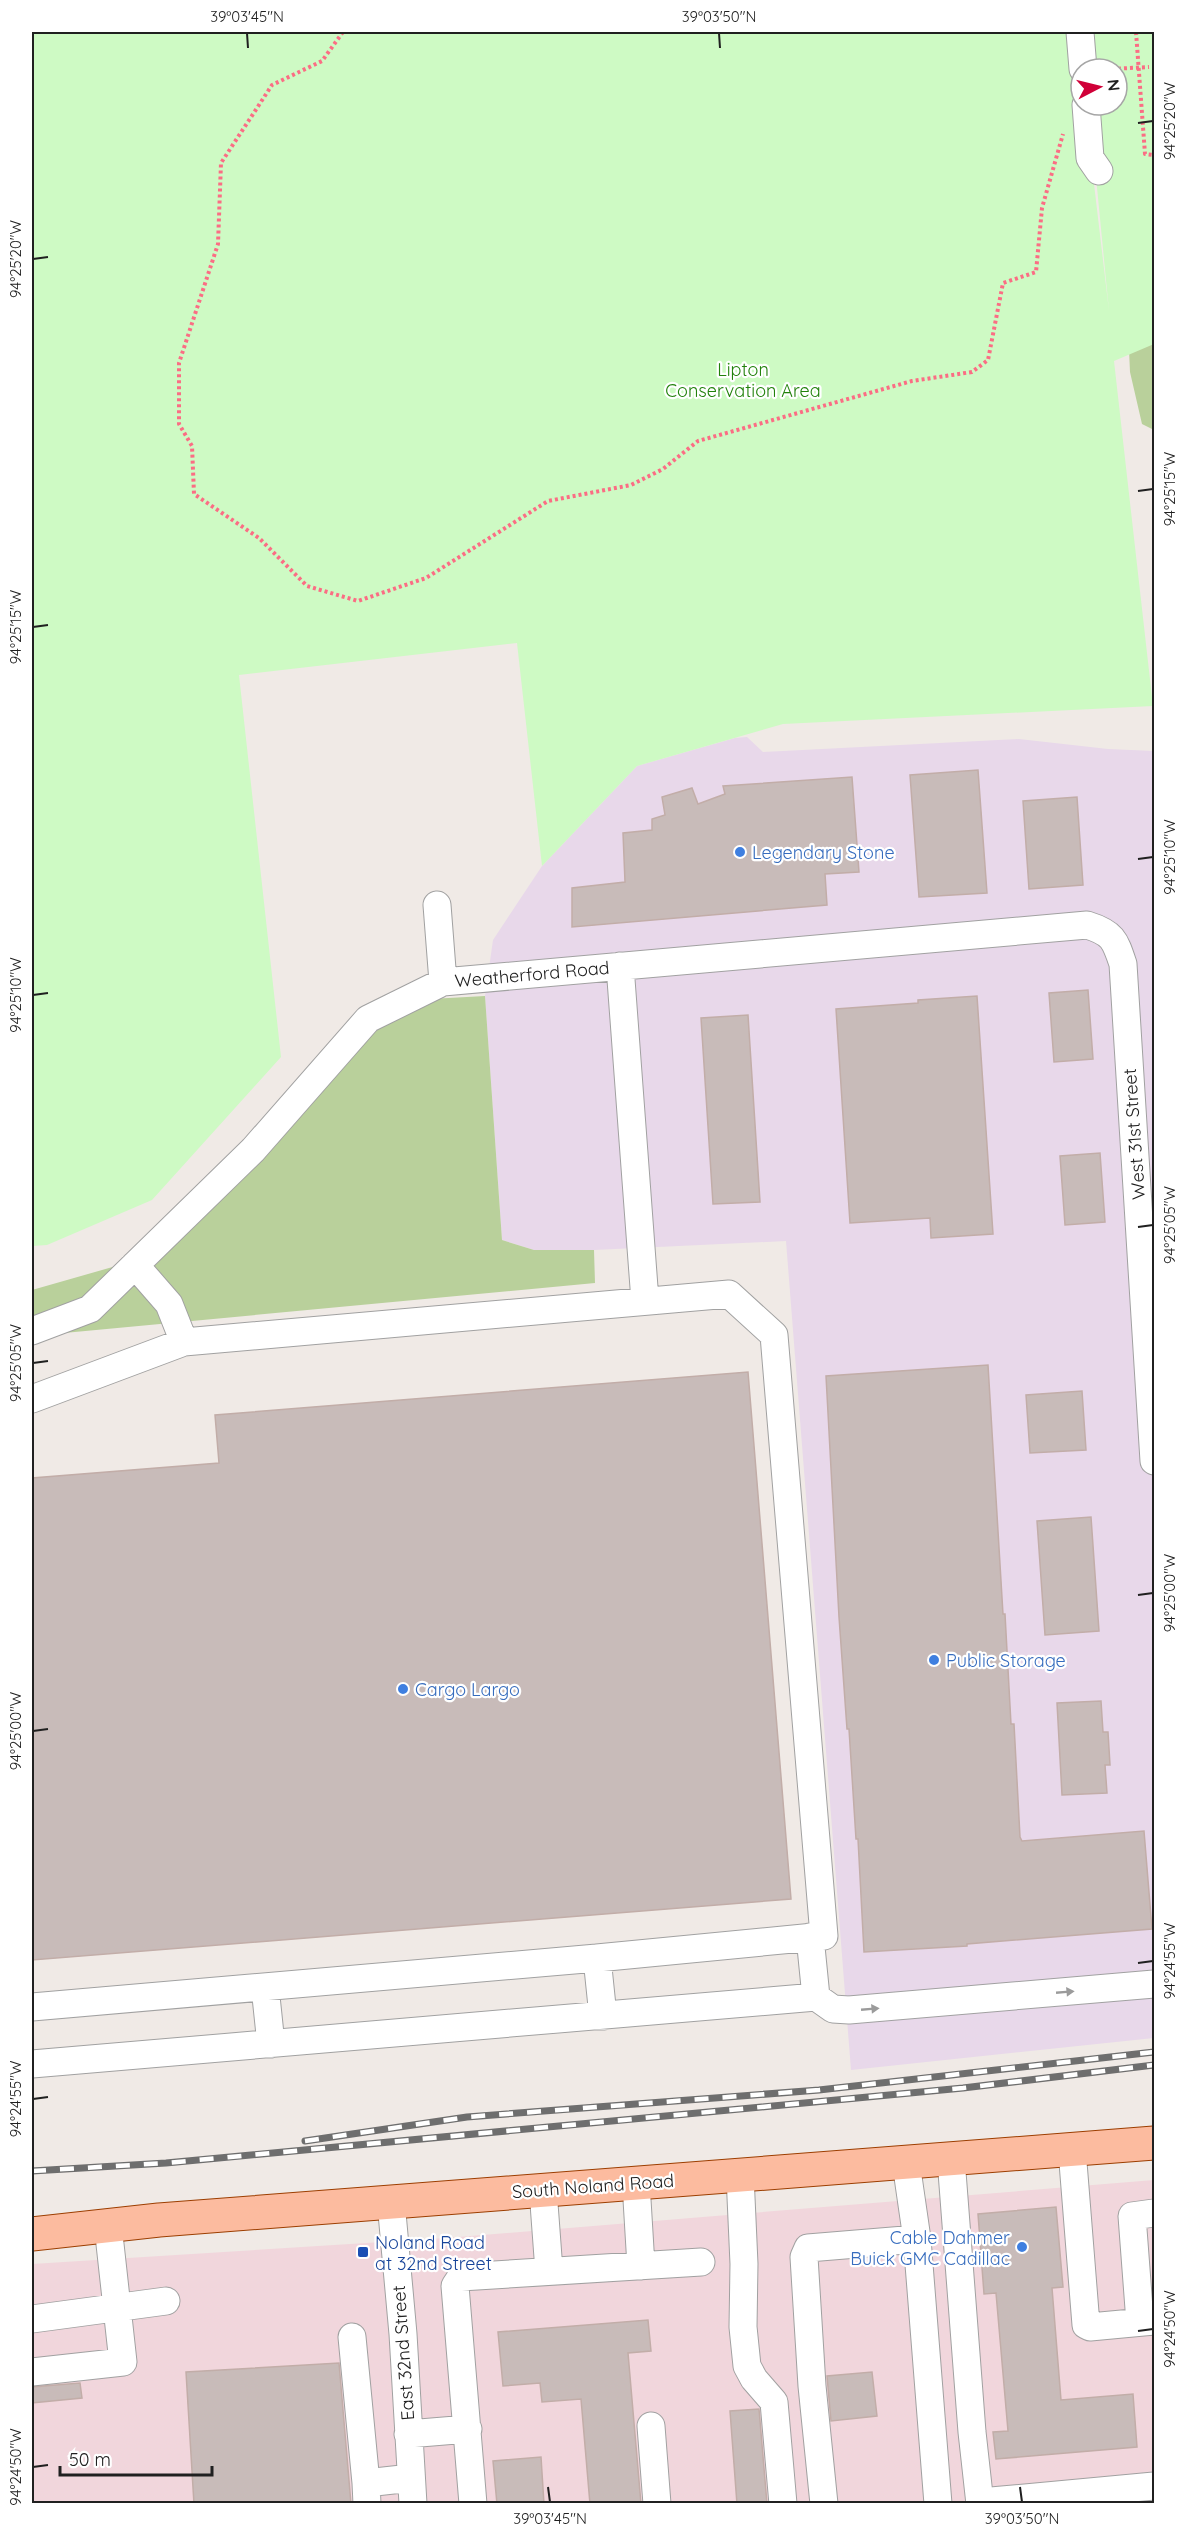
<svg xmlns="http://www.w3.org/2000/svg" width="1186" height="2535" font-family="Quicksand,sans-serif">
	<rect width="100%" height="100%" fill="#f0eae6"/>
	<path fill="#f1d6dc" d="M1154,2180V2503L32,2504V2264L446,2238Z"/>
	<path fill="#e8d8ea" d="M747,737L763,752L1019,739L1108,749L1154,751V2038L851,2070L786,1241L594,1250H534L502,1240L485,996L493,940L542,866L637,766L735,738Z"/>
	<path fill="#b9d09b" d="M1154,267V430L1142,424L1130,372L1126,284Z
		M485,996L502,1240L534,1250H594L595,1283L32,1336V1290L116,1266L380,1014L430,999Z"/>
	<path fill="#cefac4" d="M32,32H1079L1081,105L1088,133L1109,311L1089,105H1117V69H1086L1082,32H1154V344L1114,361L1153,706L783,724L637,766L542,866L517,643L239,675L281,1057L152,1200L47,1245L32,1246Z"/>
	<path fill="#c8bbb9" stroke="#c2ada8" stroke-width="1.5" d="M978,770L987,893L919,897L910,775Z
		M852,777L859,872L825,874L827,905L572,927V888L625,882L623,833L652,830V819L665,815L662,797L692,788L698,804L725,794L723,786Z
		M1077,797L1083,885L1029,889L1023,801Z
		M1088,990L1093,1059L1054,1062L1049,993Z
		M977,996L993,1234L931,1238L930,1218L850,1223L836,1009L918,1003V1000Z
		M748,1015L760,1202L713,1204L701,1018Z
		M1100,1153L1105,1222L1065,1225L1060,1156Z
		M988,1365L1003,1614H1005L1011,1724H1014L1020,1837L1022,1841L1144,1831L1152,1929L967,1944V1946L864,1952L858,1839H856L849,1729H847L839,1617L826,1376Z
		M748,1372L791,1899L32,1960V1478L219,1463L215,1415Z
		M1082,1391L1086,1450L1030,1453L1026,1395Z
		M1091,1517L1099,1631L1045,1635L1037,1521Z
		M1101,1701L1103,1732H1108L1110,1765H1105L1107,1793L1062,1795L1057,1703Z
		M1056,2207L1063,2287L1052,2288L1061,2400L1133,2394L1137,2447L996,2459L993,2432L1008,2431L996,2293L984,2294L978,2214Z
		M648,2320L651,2351L628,2353L641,2504H590L581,2399L542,2402L540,2383L503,2386L498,2332Z
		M339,2363L351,2504H194L186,2372Z
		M872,2372L877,2416L831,2421L827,2376Z
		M80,2383L82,2398L32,2403V2387Z
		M759,2409L767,2504H737L730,2411Z
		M541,2457L544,2504H497L493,2461Z"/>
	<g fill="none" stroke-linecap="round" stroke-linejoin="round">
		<defs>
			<path id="minor" d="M1080,32L1083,69
				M1086,105L1090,158L1099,171
				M437,905L443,982
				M620,966L645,1301
				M135,1265L169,1304L184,1342
				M32,1331L90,1309L253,1150L368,1019L443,982L1087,925C1113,933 1115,940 1123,964L1154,1461
				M32,1399L184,1342L729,1294L774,1335L824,1936L597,1958L32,2007
				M810,1937L816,1997
				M597,1958L603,2016
				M265,1987L271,2044
				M32,2064L816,1997L833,2009L849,2010L1154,1984
				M1072,2150L1086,2325L1090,2327L1154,2321
				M951,2159L972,2432L980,2504
				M906,2163L917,2239L938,2504
				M740,2175L744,2264L743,2327L747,2366L754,2379L774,2402L783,2504
				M636,2183L641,2266
				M543,2190L549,2271
				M391,2202L403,2334L413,2504
				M32,2319L166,2301
				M1140,2322L1132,2216L1154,2213
				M352,2337L366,2483
				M32,2372L123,2362L108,2226
				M651,2426L657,2504
				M408,2434L468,2429
				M980,2502L1154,2486
				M367,2504L366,2483L411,2478
				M473,2504L455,2286L461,2277L701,2262
				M824,2504L812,2386L804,2257L808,2248L917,2239"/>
			<path id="major" d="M32,2234L159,2220L1154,2143"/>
		</defs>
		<use href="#minor" stroke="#a1a1a1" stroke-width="29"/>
		<use href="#major" stroke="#9c3e00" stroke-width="35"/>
		<path stroke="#fb6d84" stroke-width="4" stroke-dasharray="3 3" stroke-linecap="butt" d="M343,32L322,61L272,85L221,163L218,244L179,363V424L192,446L194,494L259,538L307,586L358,601L426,578L548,501L631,485L663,469L698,441L912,381L972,372L988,360L1003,283L1036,272L1042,208L1063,134
			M1136,32L1145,154L1154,155
			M1112,69L1149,67"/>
		<use href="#minor" stroke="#fff" stroke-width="27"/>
		<use href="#major" stroke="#fcbb9f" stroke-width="33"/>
		<defs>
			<path id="rail" d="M305,2141L467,2117L819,2090L1154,2052
				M32,2171L166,2163L963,2088L1154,2065"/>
		</defs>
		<use href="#rail" stroke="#6e6e6e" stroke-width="7"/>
		<use href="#rail" stroke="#fff" stroke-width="4.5" stroke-dasharray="14" stroke-linecap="butt"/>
	</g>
	<defs><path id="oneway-solid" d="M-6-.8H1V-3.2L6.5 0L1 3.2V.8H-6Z" transform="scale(1.5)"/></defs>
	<g fill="#9b9b9b">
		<use href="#oneway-solid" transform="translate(1065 1992) rotate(-5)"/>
		<use href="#oneway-solid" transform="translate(870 2009) rotate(-5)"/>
	</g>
	<path fill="none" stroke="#202020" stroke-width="2" d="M247,33L248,48M719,33L720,48M1138,123L1153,121M33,259L48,257M1138,491L1153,489M33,627L48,625M1138,859L1153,857M33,995L48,993M1138,1227L1153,1225M33,1363L48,1361M1138,1595L1153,1593M33,1731L48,1729M1138,1963L1153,1961M33,2099L48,2097M1138,2331L1153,2329M33,2467L48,2465M548,2487L550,2502M1020,2487L1022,2502"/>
	<g fill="#3f7fe0" stroke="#fff" stroke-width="2">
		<circle cx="740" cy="852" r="6"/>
		<circle cx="934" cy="1660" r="6"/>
		<circle cx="403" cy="1689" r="6"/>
		<circle cx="1022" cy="2247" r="6"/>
	</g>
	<rect fill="#1a4fb4" stroke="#fff" stroke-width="2" x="357" y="2246" width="12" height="12" rx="3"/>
	<g text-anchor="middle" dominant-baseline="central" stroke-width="4.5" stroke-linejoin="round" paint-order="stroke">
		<g font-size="18" fill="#21810b" stroke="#fff">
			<text x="743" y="369">Lipton<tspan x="743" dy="21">Conservation Area</tspan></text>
		</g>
		<g font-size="18" fill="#366cbe" stroke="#fff" text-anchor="start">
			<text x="752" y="852">Legendary Stone</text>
			<text x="946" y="1660">Public Storage</text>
			<text x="415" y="1689">Cargo Largo</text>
			<text x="1010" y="2237" text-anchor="end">Cable Dahmer<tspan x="1010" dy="21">Buick GMC Cadillac</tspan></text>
		</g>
		<g font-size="18" fill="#202020" stroke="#fff">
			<text transform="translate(532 974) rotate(-5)">Weatherford Road</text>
			<text transform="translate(1134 1134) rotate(-94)">West 31st Street</text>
			<text transform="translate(593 2186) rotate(-4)">South Noland Road</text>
			<text transform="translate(403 2353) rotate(-94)">East 32nd Street</text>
		</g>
		<g font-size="18" fill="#164399" stroke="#fff" text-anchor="start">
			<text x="375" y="2242">Noland Road<tspan x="375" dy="21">at 32nd Street</tspan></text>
		</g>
	</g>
	<rect width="1186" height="2535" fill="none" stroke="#ffffff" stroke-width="66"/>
	<g transform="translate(1099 87) rotate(83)"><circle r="28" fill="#ffffff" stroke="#a6a6a6" stroke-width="1.5"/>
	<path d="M0-4.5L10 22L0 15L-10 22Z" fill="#d00038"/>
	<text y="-9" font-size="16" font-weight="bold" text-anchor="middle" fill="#202020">N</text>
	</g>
	<path d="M60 2466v9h152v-9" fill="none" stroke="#202020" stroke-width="3"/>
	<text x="69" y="2466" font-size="18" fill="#202020" stroke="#ffffff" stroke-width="4.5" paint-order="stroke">50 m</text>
	<rect x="33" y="33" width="1120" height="2469" fill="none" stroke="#202020" stroke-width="2"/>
	<g font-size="15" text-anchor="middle" fill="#202020">
		<text x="247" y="22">39°03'45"N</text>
		<text x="719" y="22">39°03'50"N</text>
		<text transform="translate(1170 121) rotate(-90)" y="5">94°25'20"W</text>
		<text transform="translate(16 259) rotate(-90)" y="5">94°25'20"W</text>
		<text transform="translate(1170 489) rotate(-90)" y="5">94°25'15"W</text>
		<text transform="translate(16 627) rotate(-90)" y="5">94°25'15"W</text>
		<text transform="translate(1170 857) rotate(-90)" y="5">94°25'10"W</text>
		<text transform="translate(16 995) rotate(-90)" y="5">94°25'10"W</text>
		<text transform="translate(1170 1225) rotate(-90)" y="5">94°25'05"W</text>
		<text transform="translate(16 1363) rotate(-90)" y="5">94°25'05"W</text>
		<text transform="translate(1170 1593) rotate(-90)" y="5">94°25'00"W</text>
		<text transform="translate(16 1731) rotate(-90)" y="5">94°25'00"W</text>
		<text transform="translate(1170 1961) rotate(-90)" y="5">94°24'55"W</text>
		<text transform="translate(16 2099) rotate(-90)" y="5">94°24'55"W</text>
		<text transform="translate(1170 2329) rotate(-90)" y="5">94°24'50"W</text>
		<text transform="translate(16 2467) rotate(-90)" y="5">94°24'50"W</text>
		<text x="550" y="2524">39°03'45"N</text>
		<text x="1022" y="2524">39°03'50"N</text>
	</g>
</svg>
